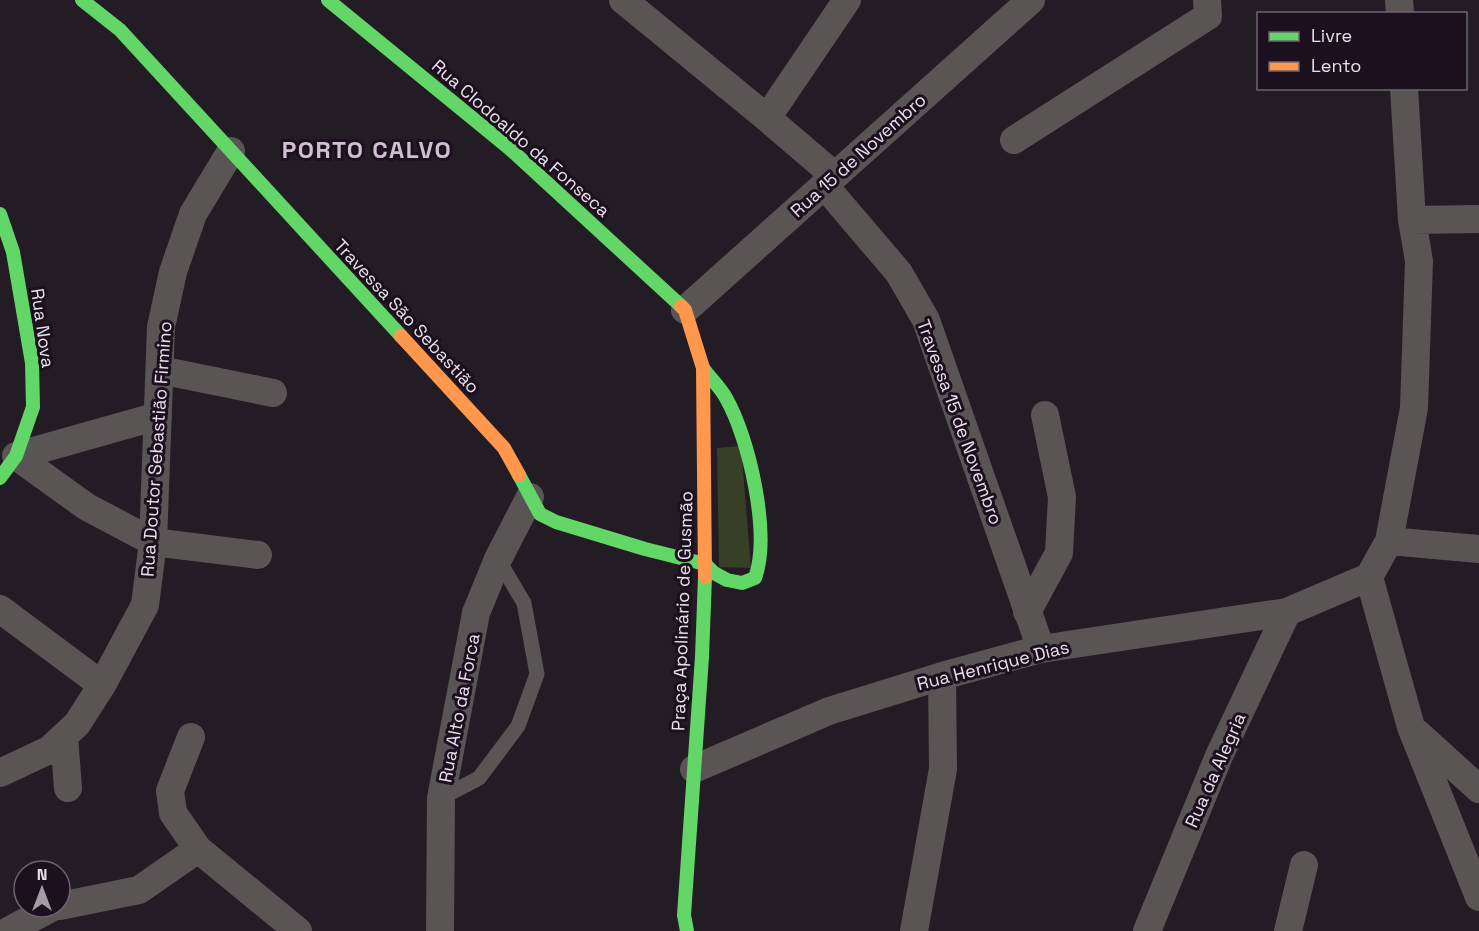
<svg xmlns="http://www.w3.org/2000/svg" width="1479" height="931" font-family="'Space Grotesk',sans-serif">
	<rect width="100%" height="100%" fill="#231c24"/>
	<path fill="#373f27" d="M741,446L751,568L719,567L717,448Z"/>
	<g fill="none" stroke-linecap="round" stroke-linejoin="round">
		<path stroke="#595555" stroke-width="15" d="M441,798L479,778L518,726L537,674L524,603L498,559"/>
		<path stroke="#595555" stroke-width="28" d="M623,0L767,118L835,176
			M1399,0L1400,14
			M1404,88L1412,220L1419,261L1414,408L1389,541L1369,577L1411,727L1479,897
			M767,118L847,0
			M1014,140L1208,16L1207,0
			M824,185L899,273L926,320L1041,649
			M1412,220L1479,219
			M685,310L1031,0
			M160,370L273,393
			M16,456L87,507L153,542L258,555
			M16,456L158,416
			M1389,541L1479,549
			M0,609L102,685
			M1027,612L1059,553L1062,497L1045,415
			M1417,733L1479,789
			M64,736L68,788
			M191,737L170,791L173,813L198,849L298,931
			M694,769L829,711L942,676L1041,649L1287,612L1369,577
			M0,773L49,750L77,724L102,685L145,605L153,542L161,327L173,272L193,214L231,151
			M60,906L139,890L198,849
			M8,931L53,907
			M440,931L441,798L476,613L498,559L530,497
			M914,931L943,769L942,676
			M1147,931L1219,756L1287,612
			M1288,931L1304,865"/>
		<path stroke="#63d668" stroke-width="14" d="M82,0L120,30L401,336
			M328,0L509,148L681,306
			M0,214L13,252L32,363L33,407L16,456L0,478
			M519,475L540,514L556,522L645,549L705,564L714,573L727,580L742,583L755,578C771,534 749,438 726,398C720,387 710,378 703,368
			M687,931L684,915L702,657L705,577"/>
		<path stroke="#ff974d" stroke-width="14" d="M681,306L685,310L703,368L705,577
			M401,336L504,448L519,475"/>
	</g>
	<g text-anchor="middle" dominant-baseline="central" stroke-width="6" stroke-linejoin="round" paint-order="stroke">
		<g font-size="18" fill="#e8e0ea" stroke="#1c101e">
			<text transform="translate(521 138) rotate(41)">Rua Clodoaldo da Fonseca</text>
			<text transform="translate(858 155) rotate(-42)">Rua 15 de Novembro</text>
			<text transform="translate(407 316) rotate(47)">Travessa São Sebastião</text>
			<text transform="translate(43 328) rotate(82)">Rua Nova</text>
			<text transform="translate(960 422) rotate(70)">Travessa 15 de Novembro</text>
			<text transform="translate(156 449) rotate(-86)">Rua Doutor Sebastião Firmino</text>
			<text transform="translate(682 611) rotate(-88)">Praça Apolinário de Gusmão</text>
			<text transform="translate(993 665) rotate(-14)">Rua Henrique Dias</text>
			<text transform="translate(459 708) rotate(-79)">Rua Alto da Forca</text>
			<text transform="translate(1215 770) rotate(-66)">Rua da Alegria</text>
		</g>
		<g font-size="24" font-weight="bold" letter-spacing="1.5" fill="#d0bfd3" stroke="#1c101e">
			<text x="367" y="149">PORTO CALVO</text>
		</g>
	</g>
	<rect x="1257" y="12" width="210" height="78" fill="#1c101e" stroke="#6e6370" stroke-width="1.5"/>
	<rect x="1269" y="32" width="30" height="9" fill="#63d668" stroke="#6e6370" stroke-width="1.5"/>
	<text x="1311" y="42" font-size="18" fill="#e8e0ea">Livre</text>
	<rect x="1269" y="62" width="30" height="9" fill="#ff974d" stroke="#6e6370" stroke-width="1.5"/>
	<text x="1311" y="72" font-size="18" fill="#e8e0ea">Lento</text>
	<g transform="translate(42 889)"><circle r="28" fill="#1c101e" stroke="#6e6370" stroke-width="1.5"/>
	<path d="M0-4.5L10 22L0 15L-10 22Z" fill="#a39ba5"/>
	<text y="-9" font-size="16" font-weight="bold" text-anchor="middle" fill="#e8e0ea">N</text>
	</g>
</svg>
